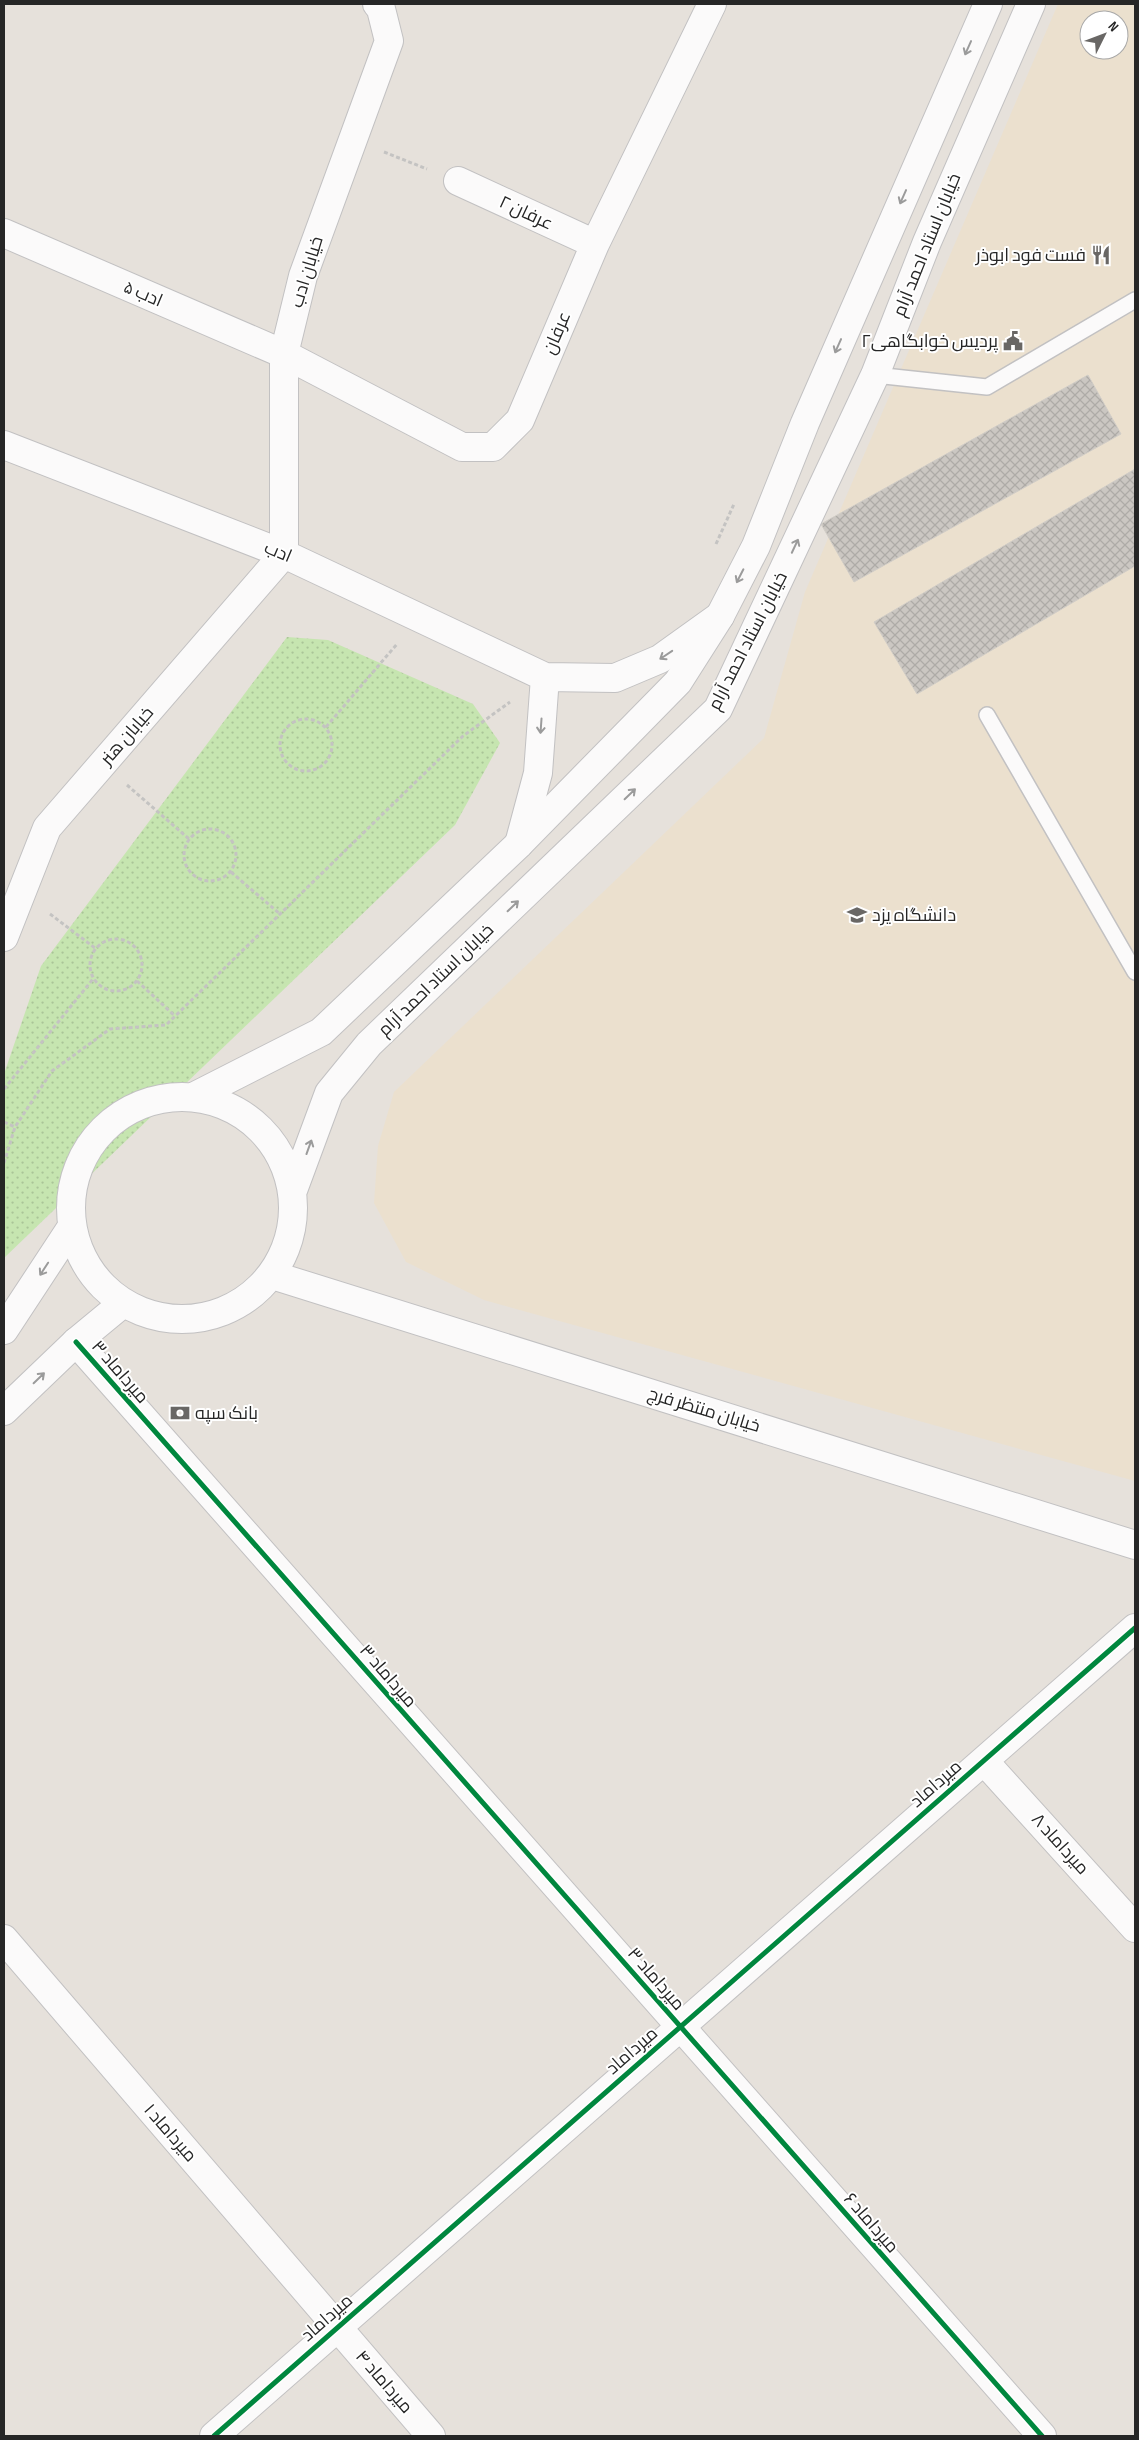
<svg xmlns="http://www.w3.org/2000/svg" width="1139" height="2440" font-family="'Sofia Sans Condensed',Cairo,sans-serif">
	<defs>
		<pattern id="grass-dots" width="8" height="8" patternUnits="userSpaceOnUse" patternTransform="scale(1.25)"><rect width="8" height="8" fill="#c6e5b0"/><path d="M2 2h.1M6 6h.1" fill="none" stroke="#aac497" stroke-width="1.8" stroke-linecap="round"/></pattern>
		<pattern id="building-cross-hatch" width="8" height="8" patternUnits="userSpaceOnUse" patternTransform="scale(1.25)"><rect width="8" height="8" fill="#cbc7c2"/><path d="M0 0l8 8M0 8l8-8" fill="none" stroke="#aeaba7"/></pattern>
	</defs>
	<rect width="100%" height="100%" fill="#e6e1db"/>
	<path fill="#ebe0ce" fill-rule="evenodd" d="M1058,4H1135V1481L484,1300L406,1262L374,1203L378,1146L394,1092L764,738L805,592ZM1089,20H1119V50H1089Z"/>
	<path fill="url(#grass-dots)" d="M287,637L328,640L473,704L500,743L455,825L4,1258V1074L41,966Z"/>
	<path fill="url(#building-cross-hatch)" stroke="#d1cdc7" d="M1088,375L1121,434L854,582L821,524Z
		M1135,469V566L917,694L874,622Z"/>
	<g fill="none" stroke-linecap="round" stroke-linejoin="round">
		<defs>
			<path id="lane" d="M875,375L987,387L1135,300
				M987,715L1135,972"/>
			<path id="street" d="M458,181L595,244
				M4,233L284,354L462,447H493L520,420L595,244L712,4
				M4,445L284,554L545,677L615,678L660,659L720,616
				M519,844L538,773L545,677
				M4,937L47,828L284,554V354L303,276L389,41L381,9L377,4
				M76,1342L1042,2436
				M984,1761L1135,1928
				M4,1939L431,2436
				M214,2436L1135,1628"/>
			<path id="secondary" d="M193,1097L321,1032L519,844L678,682L720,616L756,546L805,423L988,4
				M71 1208a111 111 0 1 1 222 0a111 111 0 1 1-222 0Z
				M292,1193L329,1093L369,1044L718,709L875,375L927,242L1031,4
				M272,1275L1135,1545
				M4,1330L71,1228
				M4,1411L76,1342L122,1304"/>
		</defs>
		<use href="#lane" stroke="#c2c1c2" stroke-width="18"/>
		<use href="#street" stroke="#c2c1c2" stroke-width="30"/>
		<use href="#secondary" stroke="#c2c1c2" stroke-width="30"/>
		<path stroke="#c4c3c2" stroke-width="3" stroke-dasharray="4 2.5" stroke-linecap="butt" d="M384,152L427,169
			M716,544L734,504
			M280 745a26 26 0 1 1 52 0a26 26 0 1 1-52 0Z
			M326,727L397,644
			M127,785L189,839
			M184 855a26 26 0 1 1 52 0a26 26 0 1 1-52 0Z
			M231,872L280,914
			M50,914L95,948
			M90 965a26 26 0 1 1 52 0a26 26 0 1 1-52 0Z
			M137,981L175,1016
			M4,1089L93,979
			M4,1122L15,1127
			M4,1163L15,1127L52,1071L110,1029L166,1025L463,736L510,702"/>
		<use href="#lane" stroke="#fbfafa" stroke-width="15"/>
		<use href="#street" stroke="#fbfafa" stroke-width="28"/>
		<use href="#secondary" stroke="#fbfafa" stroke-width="28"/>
		<defs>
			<path id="cycleway" d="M76,1342L1042,2436
				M214,2436L1135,1628"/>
		</defs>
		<use href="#cycleway" stroke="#fff" stroke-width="8"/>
		<use href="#cycleway" stroke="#00873e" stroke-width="5"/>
	</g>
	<defs><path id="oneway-shaft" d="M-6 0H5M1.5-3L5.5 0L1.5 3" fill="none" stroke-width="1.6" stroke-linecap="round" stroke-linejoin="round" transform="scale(1.25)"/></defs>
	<g stroke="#9b9b9b">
		<use href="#oneway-shaft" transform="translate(968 48) rotate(114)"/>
		<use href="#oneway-shaft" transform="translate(903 197) rotate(114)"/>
		<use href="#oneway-shaft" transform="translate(838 346) rotate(114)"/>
		<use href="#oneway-shaft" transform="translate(795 546) rotate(-65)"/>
		<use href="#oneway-shaft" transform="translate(740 576) rotate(117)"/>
		<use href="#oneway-shaft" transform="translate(666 655) rotate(146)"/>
		<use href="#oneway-shaft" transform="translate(541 726) rotate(94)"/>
		<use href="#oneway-shaft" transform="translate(630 794) rotate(-44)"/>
		<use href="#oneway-shaft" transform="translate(513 906) rotate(-44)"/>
		<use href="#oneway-shaft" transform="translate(309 1147) rotate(-70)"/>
		<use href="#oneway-shaft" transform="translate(44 1269) rotate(123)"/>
		<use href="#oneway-shaft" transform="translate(39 1378) rotate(-44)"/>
	</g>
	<defs>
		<symbol id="restaurant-bare" viewBox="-9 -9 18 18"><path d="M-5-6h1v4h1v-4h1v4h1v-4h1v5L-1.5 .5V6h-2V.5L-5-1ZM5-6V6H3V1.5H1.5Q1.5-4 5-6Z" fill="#696765" stroke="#fff" stroke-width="2.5" paint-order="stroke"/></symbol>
		<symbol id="civic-bare" viewBox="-9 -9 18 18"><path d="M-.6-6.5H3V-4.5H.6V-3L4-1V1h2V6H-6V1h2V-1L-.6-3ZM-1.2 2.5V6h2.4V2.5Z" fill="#696765" stroke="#fff" stroke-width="2.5" paint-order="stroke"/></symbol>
		<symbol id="university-bare" viewBox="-9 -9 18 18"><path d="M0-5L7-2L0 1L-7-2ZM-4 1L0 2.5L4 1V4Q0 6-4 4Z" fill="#696765" stroke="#fff" stroke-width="2.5" paint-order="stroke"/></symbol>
		<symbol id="bank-bare" viewBox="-9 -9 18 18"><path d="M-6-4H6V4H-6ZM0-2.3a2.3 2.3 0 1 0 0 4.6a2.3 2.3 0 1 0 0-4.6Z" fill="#696765" stroke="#fff" stroke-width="2.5" paint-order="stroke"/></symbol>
	</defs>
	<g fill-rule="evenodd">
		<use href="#restaurant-bare" x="1087" y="241" width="28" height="28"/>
		<use href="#civic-bare" x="999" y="327" width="28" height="28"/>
		<use href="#university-bare" x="843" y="901" width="28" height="28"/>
		<use href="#bank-bare" x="166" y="1399" width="28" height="28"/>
	</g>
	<g text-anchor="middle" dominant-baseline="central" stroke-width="4" stroke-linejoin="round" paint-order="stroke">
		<g font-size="18" fill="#262626" stroke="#fff">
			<text transform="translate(526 213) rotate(25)">عرفان ۲</text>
			<text transform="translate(927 245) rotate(-68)">خیابان استاد احمد آرام</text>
			<text transform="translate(307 272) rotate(-73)">خیابان ادب</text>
			<text transform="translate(143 294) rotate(23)">ادب ۵</text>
			<text transform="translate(557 333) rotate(-67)">عرفان</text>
			<text transform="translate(278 552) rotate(23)">ادب</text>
			<text transform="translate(748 641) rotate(-63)">خیابان استاد احمد آرام</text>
			<text transform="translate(127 736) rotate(-49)">خیابان هنر</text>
			<text transform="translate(436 980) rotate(-44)">خیابان استاد احمد آرام</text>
			<text transform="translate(120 1372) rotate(49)">میرداماد ۳</text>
			<text transform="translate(704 1410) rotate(17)">خیابان منتظر فرج</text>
			<text transform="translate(388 1676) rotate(49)">میرداماد ۳</text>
			<text transform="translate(936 1784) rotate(-41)">میرداماد</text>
			<text transform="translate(1060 1844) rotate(48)">میرداماد ۸</text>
			<text transform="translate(656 1979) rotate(49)">میرداماد ۳</text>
			<text transform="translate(632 2051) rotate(-41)">میرداماد</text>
			<text transform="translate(170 2133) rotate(49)">میرداماد ۱</text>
			<text transform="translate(871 2223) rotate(49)">میرداماد ۶</text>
			<text transform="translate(327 2318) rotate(-41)">میرداماد</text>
			<text transform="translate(384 2382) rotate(49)">میرداماد ۴</text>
		</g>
		<g font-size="18" fill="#262626" stroke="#fff" text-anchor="end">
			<text x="1086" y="255">فست فود ابوذر</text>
			<text x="998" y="341">پردیس خوابگاهی٢</text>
			<text x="872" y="915" text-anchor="start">دانشگاه یزد</text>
			<text x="195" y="1413" text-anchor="start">بانک سپه</text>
		</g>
	</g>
	<rect width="1139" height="2440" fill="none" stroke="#262626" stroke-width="10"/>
	<g transform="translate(1104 35) rotate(48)"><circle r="24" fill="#ffffff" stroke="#a8a8a8"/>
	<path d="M0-4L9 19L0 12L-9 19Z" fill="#696765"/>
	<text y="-8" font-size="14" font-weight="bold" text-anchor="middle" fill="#262626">N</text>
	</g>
</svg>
